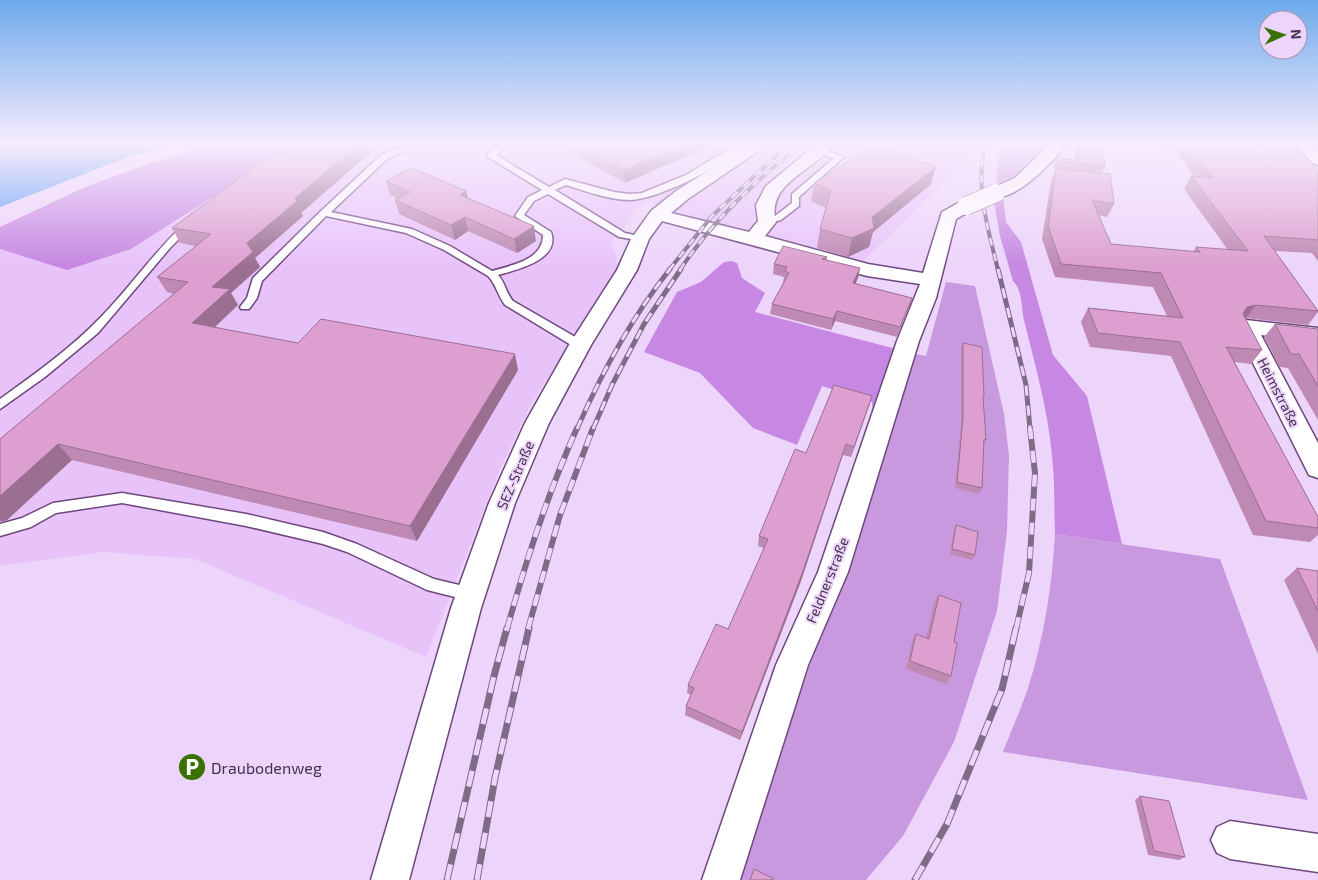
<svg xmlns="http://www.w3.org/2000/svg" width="1318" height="880" font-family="'Exo 2',sans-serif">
	<rect width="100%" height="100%" fill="#edd4fa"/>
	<path fill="#e8c3fa" d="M238,143H960L976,146L942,184L859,265L680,216L648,201L635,211L631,218L610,244L616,254L617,268L530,406L502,465L426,657L195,559L102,552L0,566V237Z"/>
	<path fill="#c999df" d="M1000,143H1072L1013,186L996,183Z
		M946,282L975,286L1004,414L1009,455L1007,531L997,611L954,742L903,836L866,880H737L915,354L926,356Z
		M1055,534L1220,559L1308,800L1003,752C1011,731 1021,709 1028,688C1044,638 1052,586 1055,534Z"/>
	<path fill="#c688e2" d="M213,143H297L131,249L67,270L0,249V227L83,188L139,167Z
		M1003,196L1006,222L1021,242L1053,355L1087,396L1122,544L1055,534C1054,508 1055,482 1052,456C1048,410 1035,365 1024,320C1021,307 1023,291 1013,281L1000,236L994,202Z
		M732,261L737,263L742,278L765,293L755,312L915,354L889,429L873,416L872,402L822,386L797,445L753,428L700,373L644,352L677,292L701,282L724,262Z"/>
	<path fill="#589cf0" d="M0,143H179L128,157L0,207Z"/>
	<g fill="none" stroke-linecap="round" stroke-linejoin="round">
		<defs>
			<path id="service" d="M410,143H419L387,159L331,212L412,229L450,246L492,271C512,265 543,260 543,235L515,216L528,197L542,190L488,157V153L501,143H509L496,155L549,187L565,179L614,192L630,194L642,193L686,175L739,143H748C727,164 660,199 630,200C609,200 586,191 566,185L555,190L625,233L643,237V241L619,237L548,194L534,201L524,215L551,232C561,260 516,270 498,275C505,282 506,293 513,301L584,342L585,345L584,348H576L505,305C498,296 496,284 488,276L444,250L406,233L326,216L262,281L257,298L249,309H241L240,307L247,298L253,278L321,211L381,155Z
				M1157,143H1191L1196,145L1192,147L1161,145Z
				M814,148H820L844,157L799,197V206L781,220L764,224V220L775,216L792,203V194L834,158L814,152Z
				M189,221L194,224L170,248L98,333L45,377L0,409V399C35,374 71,348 101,317C131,286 155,251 186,222Z
				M122,493L246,514L323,532L357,544L434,579L476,589L478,594L476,599L471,601L427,590L347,552L323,544L246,526L122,503L56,513L31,527L0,536V524L22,518L53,503Z"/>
			<path id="minor" d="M752,143H770L688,199L671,213L749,232L758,221L756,205L766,186L818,143H835C816,170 765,183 776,222L765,236L868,264L923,273L942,212L960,202L966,201L972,202L975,206L972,210L956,219L936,298L919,341L848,572L808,665L740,880H702L776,665L818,572L897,341L920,284L867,276L662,221L649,239L637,270L591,345L549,423L515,503L481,608L409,880H371L451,608L489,503L525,423L569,345L617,270L631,239L651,211L676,191Z
				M1051,143H1067C1053,162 1015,203 990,197L987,193L990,189L1015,178Z
				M1295,143H1310L1318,151V165L1312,163Z
				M1246,320L1318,328V342L1261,335L1318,443V478L1309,475L1235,327L1238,322Z
				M1230,821L1318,834V872L1230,859L1217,853L1211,840L1217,827Z"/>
		</defs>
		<use href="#service" stroke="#6d477e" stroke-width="3"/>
		<use href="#minor" stroke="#6d477e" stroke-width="3"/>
		<use href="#service" fill="#fff" fill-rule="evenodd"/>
		<use href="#minor" fill="#fff" fill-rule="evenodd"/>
		<defs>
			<path id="rail-far3" d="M986,143C974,186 988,228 998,270
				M669,270L712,216L790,143
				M680,270C712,221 757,179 803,143"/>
			<path id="rail-far2" d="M998,269L1026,385L1030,429
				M577,429C602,372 632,317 670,269
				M593,429L612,385L644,324L681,269"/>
			<path id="rail-far1" d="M507,629C526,560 548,493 577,428
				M528,629L560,515L593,428
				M1016,629L1029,573L1035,473L1030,428"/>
			<path id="rail" d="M447,880L494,676L507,628
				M477,880L495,778L529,628
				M915,880L947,824L1002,689L1016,628"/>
		</defs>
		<use href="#rail-far3" stroke="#7f6b88" stroke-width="4"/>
		<use href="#rail-far2" stroke="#7f6b88" stroke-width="5"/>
		<use href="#rail-far1" stroke="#7f6b88" stroke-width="6"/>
		<use href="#rail" stroke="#7f6b88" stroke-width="7"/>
		<use href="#rail-far3" stroke="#edd4fa" stroke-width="2.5" stroke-dasharray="8" stroke-linecap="butt"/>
		<use href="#rail-far2" stroke="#edd4fa" stroke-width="3" stroke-dasharray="10" stroke-linecap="butt"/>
		<use href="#rail-far1" stroke="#edd4fa" stroke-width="4.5" stroke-dasharray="12" stroke-linecap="butt"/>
		<use href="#rail" stroke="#edd4fa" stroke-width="5" stroke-dasharray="16" stroke-linecap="butt"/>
		<defs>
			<path id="minor-bridge" d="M966,206L996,193"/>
		</defs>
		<use href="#minor-bridge" stroke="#6d477e" stroke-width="19" stroke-linecap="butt"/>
		<use href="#minor-bridge" stroke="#fff" stroke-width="18"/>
	</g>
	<path fill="#be89b2" d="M296,143H381L301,213L303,216L255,258L260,267L231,293L238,305L214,328L298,343L518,370L417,541L72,460L7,520L0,521V439L174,294L167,292L157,277L196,246L180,243L172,228L276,158Z
		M455,143H485L468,151Z
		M553,143H735L716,153L705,148L625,183Z
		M1079,143H1102L1105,166L1102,173L1053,168L1056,158L1075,159V151L1078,144H1079Z
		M1176,143H1289L1286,148L1318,171V261L1312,253L1275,251L1318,311V312L1308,325L1245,318L1262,350L1251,364L1234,362L1318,517V535L1310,542L1253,535L1171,356L1090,347L1081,322L1088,308L1167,316L1153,287L1055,277L1042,239L1051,181L1056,169L1114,204L1107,217L1098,215L1111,244L1193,252L1196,247L1228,250L1184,189L1191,176L1195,177L1173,148Z
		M936,167L930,185L873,232L869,247L848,257L817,248L820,229L826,208L811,201L814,183Z
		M386,181L466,191L468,198L536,241L517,253L468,231L455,240L399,214L395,200L397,198L390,195Z
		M827,257V260L858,278L855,284L912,298L908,308L897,337L835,321L831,330L770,314L772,304L784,282H783L784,277L773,274L774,264Z
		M1275,324L1318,329V420L1288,368L1280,367L1264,337Z
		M963,343L984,397L983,400L986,440L984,444L982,488L979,494L955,488L961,424V349Z
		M872,396L851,457L843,455L801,581L740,740L685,715L686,706L691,695L687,693L688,685L728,629L764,548L758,546L759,536L806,453Z
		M956,525L975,555L972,560L950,554L954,530Z
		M1297,568L1318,571V654L1284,580Z
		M939,595L954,642L951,676L946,684L906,669L912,642L916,634L926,638L934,603Z
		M1140,796L1185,857L1179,860L1148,855L1135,800Z"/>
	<path fill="#9b6f91" d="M360,143H381L301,213L303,216L255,258L260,267L231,293L238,305L202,339L192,323L212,287L247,243L295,198Z
		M466,143H485L468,151Z
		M688,143H705V148L625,183L624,170Z
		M717,143H735L716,153Z
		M936,167L930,185L873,232L869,247L848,257L852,238L872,217Z
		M466,191L469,205L460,195Z
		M465,217L468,231L455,240L451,225Z
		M534,226L536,241L517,253L514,239Z
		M860,268L858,278L851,293L853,283Z
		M1256,305L1246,318L1238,320L1247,307Z
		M837,311L835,321L831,330L833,319Z
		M515,354L518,370L417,541L410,526Z
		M872,396L869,406L851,457L854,447Z
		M58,444L72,460L7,520L1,522L0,520V496Z
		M846,444L801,581L740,740L742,732Z"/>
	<path fill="#dd9fcf" stroke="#9b6f91" d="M296,143H360L295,198L297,201L247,243L253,252L212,287L230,289L192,323L298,343L321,319L515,354L410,526L58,444L0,496V439L188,282L157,277L211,234L172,228L265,159L268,157L276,158Z
		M575,143H688L624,170Z
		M1082,143H1102L1105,166L1056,161V158L1079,160L1078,144L1082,145Z
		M1185,143H1236L1264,148H1298L1318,171V240L1264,236L1318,311L1256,305L1247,307L1243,314L1262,350L1226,347L1318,517V528L1266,521L1180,342L1098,333L1088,308L1183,318L1161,273L1061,264L1048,226L1056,169L1110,174L1114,204L1092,200L1111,244L1200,252L1196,247L1248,251L1191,176L1213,178Z
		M875,145L936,167L872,217L874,228L852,238L820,229L831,190L814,183Z
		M412,168L466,191L460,195L534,226L514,239L465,217L451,225L395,200L410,192L386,181Z
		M783,246L827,257L822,259L860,268L853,283L912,298L900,327L837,311L833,319L772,304L789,273L785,271L787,267L774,264Z
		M1275,324L1318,329V386L1299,354H1291Z
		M963,343L982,347L984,397H983L986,440L984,439L982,488L957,482L963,418Z
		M834,385L872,396L854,447L846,444L803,571L742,732L686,706L694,688L688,685L716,624L728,629L768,539L759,536L795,449L806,453Z
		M956,525L978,532L975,555L952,549Z
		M1297,568L1318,571V611Z
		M939,595L961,603L954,642L957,643L951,676L910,661L916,634L929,639Z
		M1140,796L1169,801L1185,857L1154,851Z
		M754,869L774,879L773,880H750Z"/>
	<linearGradient id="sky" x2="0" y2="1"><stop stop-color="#6eaaeb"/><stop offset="0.54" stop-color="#f7ecfd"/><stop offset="1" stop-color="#f7ecfd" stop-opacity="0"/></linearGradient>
	<rect width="1318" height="266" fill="url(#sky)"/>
	<defs>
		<symbol id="parking-disc" viewBox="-11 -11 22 22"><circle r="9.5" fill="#397200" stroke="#edd4fa"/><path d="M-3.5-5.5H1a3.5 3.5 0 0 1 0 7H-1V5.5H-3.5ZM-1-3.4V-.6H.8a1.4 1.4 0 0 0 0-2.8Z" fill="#fff"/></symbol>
	</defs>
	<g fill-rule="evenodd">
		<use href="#parking-disc" x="176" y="751" width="32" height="32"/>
	</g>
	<g text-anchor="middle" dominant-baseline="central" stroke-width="4" stroke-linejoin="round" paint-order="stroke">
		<g font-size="14" fill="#43324b" stroke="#edd4fa">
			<text transform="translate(1279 392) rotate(63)">Heimstraße</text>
			<text transform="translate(515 475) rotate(-67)">SEZ-Straße</text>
			<text transform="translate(827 580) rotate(-68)">Feldnerstraße</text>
		</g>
		<g font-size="16" fill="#43324b" stroke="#edd4fa" text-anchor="start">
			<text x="211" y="767">Draubodenweg</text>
		</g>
	</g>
	<g transform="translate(1283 35) rotate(87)"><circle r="24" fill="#edd4fa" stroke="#a993b4"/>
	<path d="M0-4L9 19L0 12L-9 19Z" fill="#397200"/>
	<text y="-8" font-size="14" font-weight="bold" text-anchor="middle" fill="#43324b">N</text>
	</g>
</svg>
